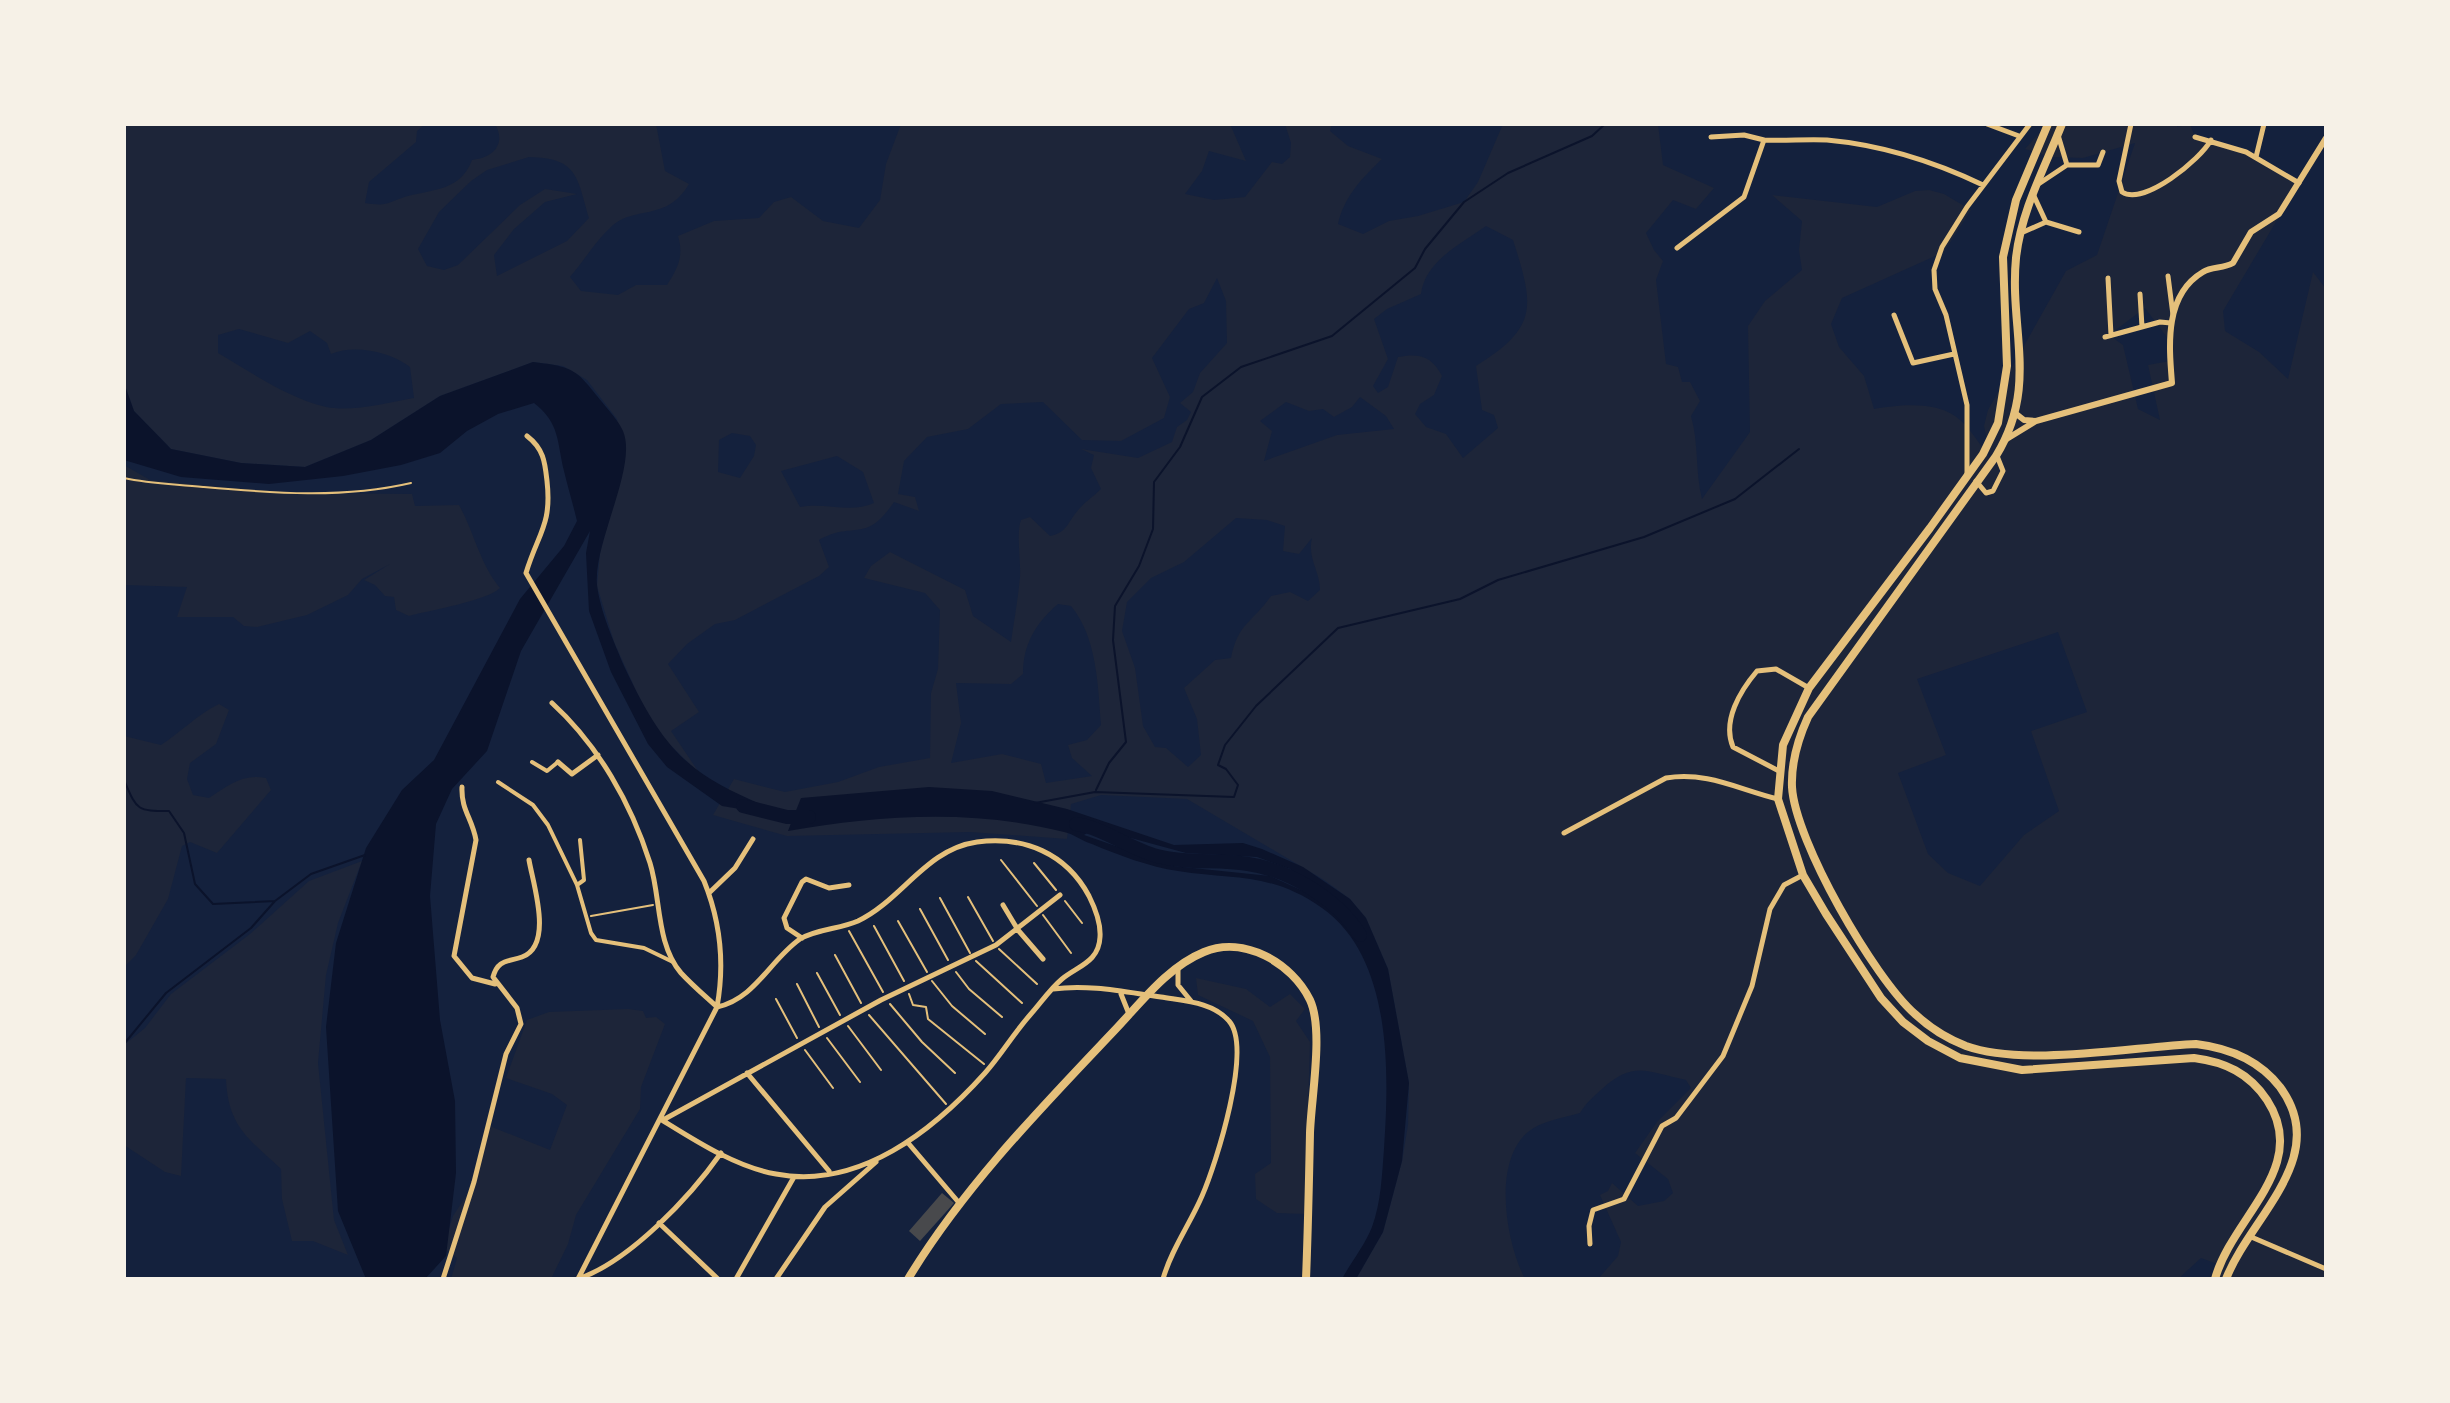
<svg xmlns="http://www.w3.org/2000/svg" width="2450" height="1403" font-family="Bitter,serif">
	<rect width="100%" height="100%" fill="#14213d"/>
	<path fill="#1d2539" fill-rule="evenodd" d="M124,124H425L417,131L416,142L369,182L365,203C389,207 387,202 408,196C435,189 461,190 472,160C492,158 507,145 495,124H656L665,171L689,184C666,223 634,204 610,228C595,242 583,262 570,277L581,291L618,295L636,285H667C678,268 684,256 678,236L714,221L759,218L774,202L791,197L823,221L859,228L880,200L886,164L901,124H1230L1246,161L1209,151L1202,171L1185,194L1214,200L1245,197L1272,162L1282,164L1290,157L1291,143L1285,124H1332L1330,131L1348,146L1382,159C1362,178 1344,197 1338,224L1363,234L1389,221L1418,216L1464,202L1478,182L1503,124H1658L1663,165L1714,188L1696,209L1673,200L1646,233L1654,250L1663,261L1656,280L1666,364L1678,367L1682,382H1690L1700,401L1691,416C1699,444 1695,471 1702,499L1750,432L1748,326L1765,301L1802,270L1799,250L1802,221L1772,195L1877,207L1915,191L1929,190L1944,194L1971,210L1944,252L1842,298L1831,324L1839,347L1864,376L1874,409C1898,405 1933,401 1955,416C1969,425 1980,446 1991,459L1984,426L1988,410L2066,271L2097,255L2135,143L2083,158L2051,157L2025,149L2047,124H2177V127L2190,124L2195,137L2233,147L2299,183L2223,311L2225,331L2259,352L2288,379L2313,272L2326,289V1279H2215L2220,1265L2201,1258L2178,1279H1598L1618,1256L1621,1242L1600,1195L1608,1191L1612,1183L1638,1206L1664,1201L1673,1193L1668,1179L1635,1153L1657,1122L1691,1088L1686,1080C1647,1072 1634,1060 1602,1089C1593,1097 1586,1103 1580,1113C1563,1118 1541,1121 1528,1132C1492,1162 1506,1243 1525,1279H1356L1383,1232L1402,1161L1408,1125L1409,1083L1388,969L1366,918L1350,899L1324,880L1187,799L1101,795L1071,804L1067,839L970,832L787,836L713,815L734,779L785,792L838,782L879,767L930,758L931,693L938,669L940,610L925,593L864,578L871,566L890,552L965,590L973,616L1011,642C1014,621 1018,599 1020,577C1021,561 1016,533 1021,520L1030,517L1050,536C1069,532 1068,520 1080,508C1086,501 1094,496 1101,489L1091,468L1094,455L1081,449L1138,458L1172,442L1177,427L1187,420L1191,412L1180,403L1193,392L1200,373L1227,343L1226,301L1217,278L1204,303L1189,309L1152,358L1170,397L1164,418L1121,441L1082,440L1043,402L1001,404L968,429L927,437L904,461L898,494L915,497L919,511L894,502C865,545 854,520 819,540L829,567L819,576L735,620L715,624L687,644L668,664L699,712L671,731L700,774L661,736L642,704L614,642L597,586L600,553L623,467L617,419L587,380L563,366L533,362L440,396L371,440L305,467L241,463L171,449L134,411L124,383ZM529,157C578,158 577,177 589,218L567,241L497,276L494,255L514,229L545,202L577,194L545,189L520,205L458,265L444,270L427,266L418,249L439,212L471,181L487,170ZM1486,226L1513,240C1534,306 1539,327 1476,366L1482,410L1494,415L1498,428L1463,458L1446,434L1426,427L1415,414L1420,404L1434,395L1442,376C1432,356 1419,353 1398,357L1388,387L1378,393L1373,386L1388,359L1374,319L1387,309L1421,294C1425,261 1461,244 1486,226ZM2145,308L2172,344L2170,361L2148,365L2160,420L2138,409L2123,345L2109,335ZM239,329L288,343L310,331L327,343L331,354C355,344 390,352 410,367L414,398C387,403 352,412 326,407C288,398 252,373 218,353V335ZM1360,397L1386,416L1394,429L1337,435L1264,461L1272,431L1260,421L1286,402L1309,411L1323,409L1334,417L1352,407ZM732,433L750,436L756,445L754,456L740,478L718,472L719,440ZM837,456L863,472L874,503C850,514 826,502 800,507L781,471ZM1236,518L1267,520L1285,526L1283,551L1299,554L1312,538C1307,558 1320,571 1320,590L1308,601L1290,592L1271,596C1252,623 1238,623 1231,658L1215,660L1184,688L1197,719L1201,755L1188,767L1166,748L1155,747L1143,726L1135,668L1122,631L1127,602L1151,578L1184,562ZM1058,604L1071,606C1097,637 1098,686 1101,725L1087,740L1068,745L1072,758L1092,776L1046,783L1041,764L1002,754L951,763L961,723L956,683L1011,684L1023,674C1023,644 1036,623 1058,604ZM2058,632L2087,712L2031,731L2059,811L2024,835L1980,886L1948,873L1928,854L1898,773L1946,755L1917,679Z
		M124,465L150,480L284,493L412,494L415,506L459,505C474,532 480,564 500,588C486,601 431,610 409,616L396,610L394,597L385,596L375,585L364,580L390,564L362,579L348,595L307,615L257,627L244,626L233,617H177L187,587L124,585Z
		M219,704L229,710L216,744L190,763L187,779L193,795L209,798C227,786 243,773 266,778L271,790L217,853L190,842L182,846L168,899L136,955L124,967V736L161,745C182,731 197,715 219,704Z
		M362,861L338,923L326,975L318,1063L334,1220L348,1255L313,1241H292L282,1199L281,1169C249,1139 228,1127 226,1079L186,1078L181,1176L165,1172L124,1145V1045L145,1028L171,994L250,934L309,881Z
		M1196,978L1246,989L1270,1007L1290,994L1305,1009L1296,1021L1310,1042L1305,1214L1277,1213L1256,1199L1255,1174L1271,1163L1270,1057L1253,1021L1198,995Z
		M628,1009L643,1011L646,1018L656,1017L665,1024L641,1087L640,1109L576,1215L568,1244L551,1279H451L457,1258L443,1248L453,1216L474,1184L487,1125L550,1150L567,1105L552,1094L506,1078L527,1020L549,1012Z"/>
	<path fill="#0b132b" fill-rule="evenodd" d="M533,362C576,367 576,370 602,402C610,412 618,420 623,431C638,466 593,543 597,585C600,611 614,642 624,666C670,764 695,777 793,818L801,798L929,787L992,791L1067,809L1174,845L1243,843L1262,849L1303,867L1350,899L1366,918L1388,969L1409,1083L1402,1161L1383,1232L1356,1279H1342C1351,1262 1365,1245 1372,1227C1381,1203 1382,1175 1384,1149C1389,1074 1393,958 1322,908C1271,872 1235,880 1178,871C1150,867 1118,855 1092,844C1082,841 1074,834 1064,832C975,809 878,815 788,831L793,818L722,806L667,767L648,744L611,672L589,611L586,553L590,531L521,651L487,751L452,789L436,824L430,896L440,1020L455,1101L456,1173L446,1256L425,1279H366L338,1211L326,1027L336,943L366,848L402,790L434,760L520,599L564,546L577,521C573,504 568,488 564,471C557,442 560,423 534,403L498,414L467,431L440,453L401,465L343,476L269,484L181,477L124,460V383L134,411L171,449L241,463L305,467L371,440L440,396ZM1094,828L1186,853L1257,857L1290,869L1333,900L1352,924L1321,899L1270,876L1173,866L1084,835Z"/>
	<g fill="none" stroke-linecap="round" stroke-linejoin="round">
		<path stroke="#0b132b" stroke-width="2" d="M124,780C137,810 136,811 169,811L184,833L195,884L213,904L275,901
			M1096,790L1109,763L1126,742L1113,640L1115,606L1139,566L1153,529L1154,482L1180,447L1202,397L1241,367L1332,336L1415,268L1425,249L1464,202L1508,173L1592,136L1605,124
			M1035,803L1095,792L1234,797L1238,785L1226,769L1218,765L1225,745L1256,706L1338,628L1460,599L1498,580L1644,537L1735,499L1799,449
			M124,1044L166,993L251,928L275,901L311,874L365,855"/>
		<path stroke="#0b132b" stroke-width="14" d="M743,806L787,817H809
			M1076,824C1101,827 1131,849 1157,856C1188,864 1217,859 1248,864C1290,870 1337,899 1360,935"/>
	</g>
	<path fill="#48494c" d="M942,1193L954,1203L920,1241L909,1231Z"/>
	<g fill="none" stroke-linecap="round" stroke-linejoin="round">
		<path stroke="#e5c07b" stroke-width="2" d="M124,478C151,484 176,484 203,487C273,493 342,499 411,483
			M1001,860L1037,906
			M1034,863L1056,890
			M968,897L993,941
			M940,898L970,953
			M1065,901L1082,923
			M920,909L948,960
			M1043,915L1071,953
			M591,916L653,905
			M898,921L927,972
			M874,926L904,981
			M849,931L883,992
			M999,949L1037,984
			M835,955L861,1003
			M976,961L1022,1003
			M956,972L969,989L1002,1017
			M817,973L840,1015
			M932,981L952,1006L985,1034
			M797,984L819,1027
			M909,994L913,1005L926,1007L928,1019L984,1064
			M776,999L797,1038
			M890,1004L922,1042L955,1073
			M869,1015L946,1104
			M848,1026L881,1070
			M827,1038L860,1082
			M805,1050L833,1088"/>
		<path stroke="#e5c07b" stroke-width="4" d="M532,762L547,771L558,762
			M498,782L533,805L548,825L577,885L591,933L596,940L644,948L673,962
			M577,885L584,880L580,840"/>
		<path stroke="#e5c07b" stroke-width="5" d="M1987,124L2019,136
			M2131,124L2119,181L2122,192C2144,206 2200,160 2211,140
			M2058,135L2067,165
			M1711,137L1744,135L1764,140
			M2195,137L2246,152L2299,183
			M2256,157L2264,124
			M2040,183L2067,165H2098L2103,152
			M2034,196L2046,222L2079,232
			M2021,233L2046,222
			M1677,248L1744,197L1764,140C1785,141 1806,139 1827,140C1882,145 1933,161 1983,185
			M2168,276L2173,315
			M2108,278L2111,335
			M2140,294L2142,327
			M1894,315L1913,363L1954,354
			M2105,337L2160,322L2171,323
			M527,436C544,449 545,463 547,481C552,525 538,533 526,573L704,881C721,923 725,963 717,1007L578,1279
			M1967,474V405L1946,315L1935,289L1934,270L1942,247L1967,207L2030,124
			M1976,481L1986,493L1993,491L2003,471L1997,456
			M552,703C598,745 631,803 650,863C661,898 656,944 681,973C692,985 705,996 717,1007
			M558,762L572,774L598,755
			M1779,771L1733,747C1722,721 1740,691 1757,671L1776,669L1809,688
			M462,787C461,810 472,818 476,840L454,956L472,978L495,984
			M1564,833L1666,778C1707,771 1740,790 1778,799
			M709,893L735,868L753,839
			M1003,905L1018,930L1043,959
			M802,938L787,928L784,918L802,882L806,879L829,888L849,885
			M1178,968V985L1191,1001
			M1053,989C1089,984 1125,992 1161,997C1184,1001 1213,1002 1229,1021C1253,1048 1216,1164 1202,1196C1190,1224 1171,1250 1163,1279
			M1121,994L1129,1014
			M747,1073L829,1171
			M662,1120C696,1141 736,1167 776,1174C859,1190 934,1130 985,1073C1001,1055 1014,1033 1030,1015C1040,1004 1050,989 1062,979C1078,966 1099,962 1100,937C1101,923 1095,908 1089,896C1066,853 1024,836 977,842C926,849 902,900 858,921C840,929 816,929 800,939C770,960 755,999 717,1007
			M663,1120L881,1000L996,945L1060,895
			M909,1144L960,1204
			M659,1223L718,1279
			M2249,1236L2326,1269
			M1590,1244L1589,1226L1593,1210L1624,1199L1662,1126L1676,1118L1723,1056L1752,986L1770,909L1784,885L1803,875
			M443,1279L474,1182L506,1054L521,1024L517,1008L493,977C498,959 508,962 522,957C554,945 533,884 529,860
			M578,1279C630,1261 690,1197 721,1153
			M736,1279L794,1177
			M776,1279L825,1207L876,1162"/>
		<path stroke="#e5c07b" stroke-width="6" d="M2015,413L2024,420L2036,421
			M2005,440L2036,421L2172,383C2169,346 2164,295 2203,272C2212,266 2223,269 2233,263L2251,232L2279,214L2326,138"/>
		<path stroke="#e5c07b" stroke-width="8" d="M2048,124L2016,200L2003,257L2007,366L1998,423L1983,454L1930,528L1809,688L1783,745L1778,799L1803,875L1826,914L1881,998L1903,1022L1928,1041L1960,1058L2022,1070L2194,1058C2225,1062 2249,1073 2267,1100C2311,1167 2232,1217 2215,1279
			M2062,124C2045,167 2021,211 2016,258C2009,330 2039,385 1996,456L1808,717C1798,739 1791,762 1792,787C1795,841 1874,978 1915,1014C1929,1027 1948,1039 1966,1046C2025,1067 2131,1047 2196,1044C2229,1048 2259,1060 2280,1087C2332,1157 2250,1217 2226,1279
			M908,1279C963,1188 1040,1109 1113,1032C1140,1004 1167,967 1204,952C1244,935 1292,963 1310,1000C1324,1030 1311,1099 1310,1133C1309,1182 1308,1230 1306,1279"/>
	</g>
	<rect width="2450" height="1403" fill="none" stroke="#f6f1e7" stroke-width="252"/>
</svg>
